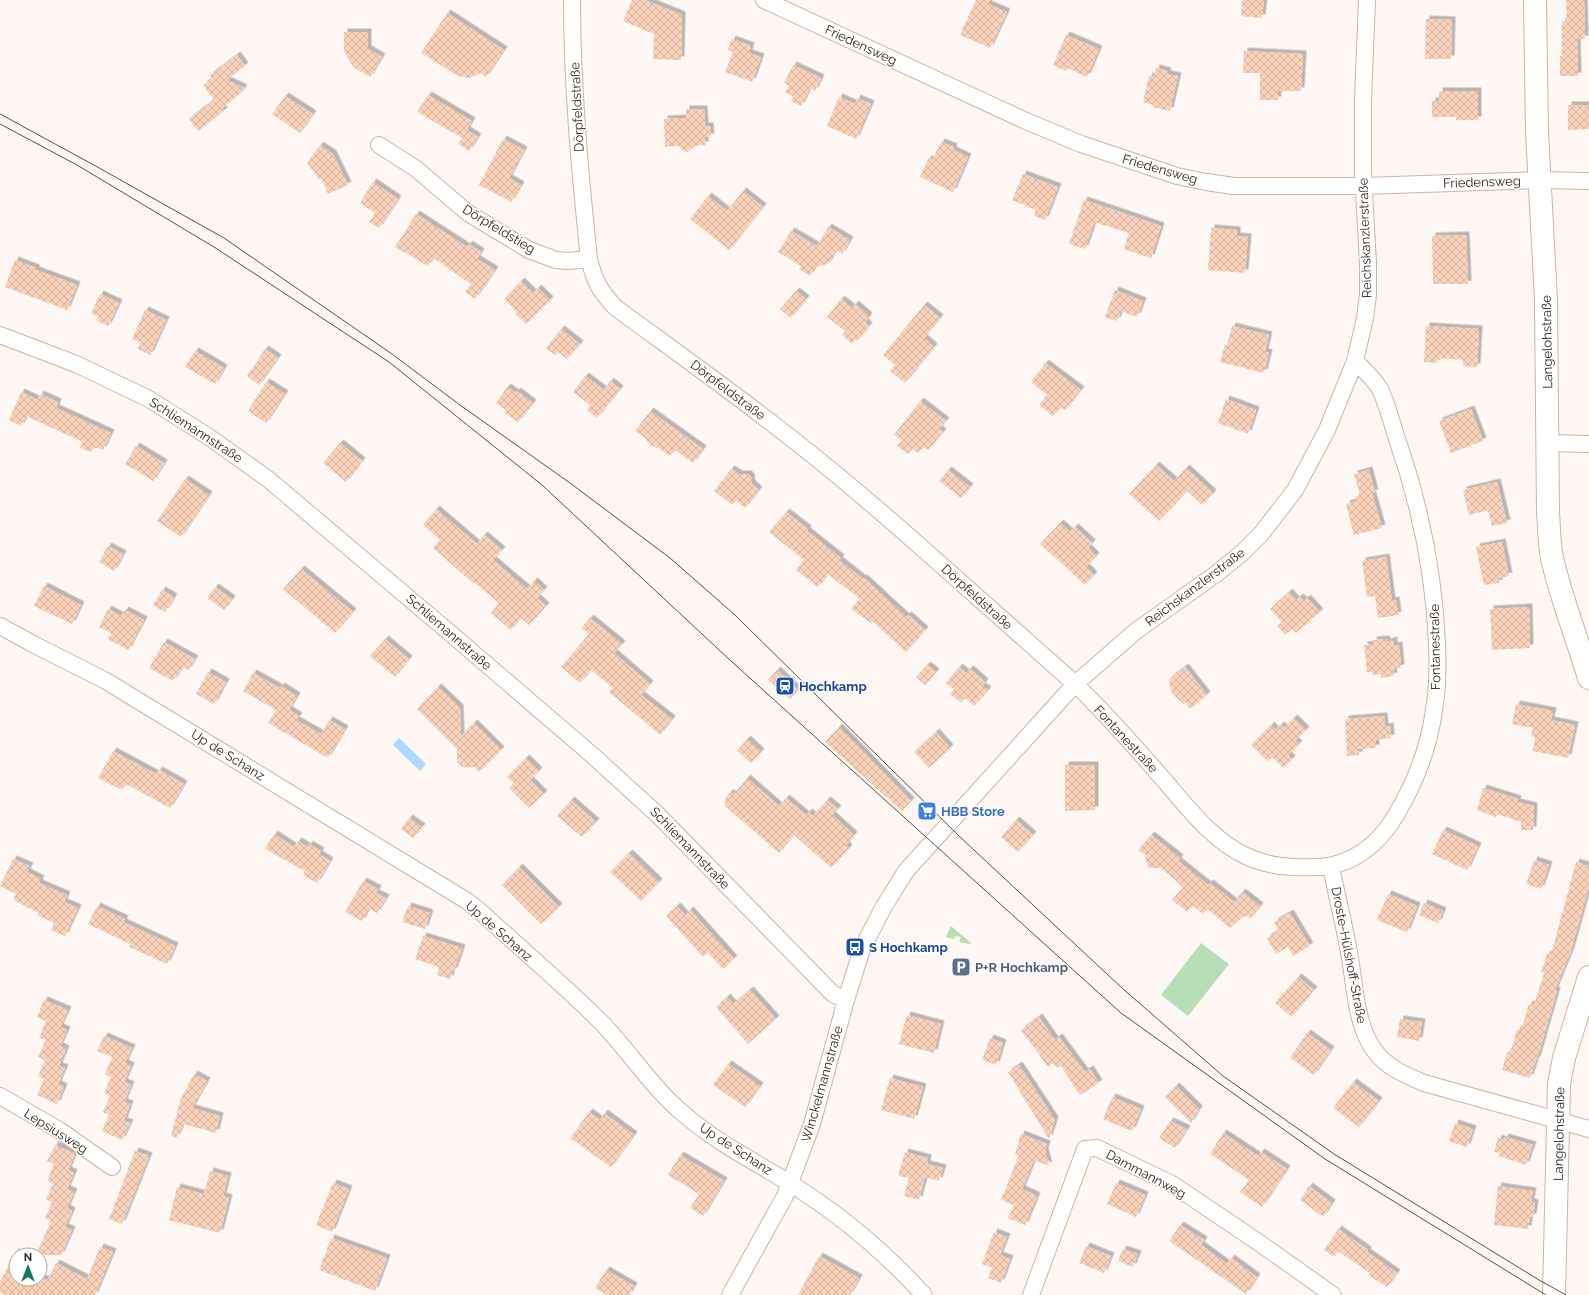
<svg xmlns="http://www.w3.org/2000/svg" width="1589" height="1295" font-family="Raleway,sans-serif">
	<defs>
		<pattern id="building-cross-hatch" width="8" height="8" patternUnits="userSpaceOnUse"><rect width="8" height="8" fill="#fad2ba"/><path d="M0 0l8 8M0 8l8-8" fill="none" stroke="#d7b49f"/></pattern>
		<filter id="shadow"><feDropShadow dx="3.5" dy="-3.5" stdDeviation="0" flood-color="#0004"/></filter>
	</defs>
	<rect width="100%" height="100%" fill="#fef7f4"/>
	<path fill="#b7dfb7" d="M951,926L971,943L970,944L959,942L961,937L956,936L954,939L946,937Z
		M1201,943L1229,964L1188,1016L1161,995Z"/>
	<path fill="#abdafe" d="M399,738L426,764L420,771L393,745Z"/>
	<path fill="url(#building-cross-hatch)" filter="url(#shadow)" d="M632,0H645L682,15L681,60L653,59L654,34L623,21Z
		M976,0H990L988,4L1007,12L990,48L960,35Z
		M1242,0H1264L1262,18L1241,16Z
		M1566,0H1584L1585,39H1577L1578,76H1560V56H1562V21H1567Z
		M447,13L504,50L486,77L481,73L470,78L458,76L421,53Z
		M1426,19L1452,20L1451,59H1425Z
		M344,32H368V49L382,57L370,77L353,67L344,51Z
		M1066,35L1099,49L1087,77L1067,68L1066,71L1053,65Z
		M732,39L751,46L749,53L761,57L752,82L725,72L733,52L728,50Z
		M1244,51L1303,54L1301,91H1278V100H1260V73H1243Z
		M237,55L245,66L227,80L244,88L239,95L222,108L224,111L198,131L189,119L214,100L203,85L212,79L210,75Z
		M793,65L821,78L815,91L810,88L801,106L791,101L793,96L785,92L789,86L784,83Z
		M1156,68L1168,71L1167,74L1178,76L1170,111L1153,107V105L1143,102L1149,76L1154,77Z
		M1439,91H1478V120H1456V117H1432V101H1439Z
		M428,95L472,121L467,130L478,137L469,151L458,144L462,138L417,112Z
		M285,96L313,114L300,133L272,114Z
		M839,97L855,104L857,98L871,104L856,139L827,126Z
		M1568,105H1589V129L1568,130Z
		M686,109H704L705,126H710L711,137H705V145L695,146L686,153L678,146L665,147L664,119L686,118Z
		M503,139L524,150L509,178L521,185L511,202L479,185Z
		M941,142L954,147L953,150L968,157L953,192L920,177L928,159L932,160Z
		M320,145L333,154L348,185L328,194L321,178L319,179L307,163Z
		M1023,174L1058,187L1045,220L1034,216L1036,210L1012,200Z
		M373,182L398,199L379,228L369,222L375,213L360,203Z
		M743,191L763,207L729,250L690,219L708,196L727,211Z
		M1084,200L1161,226L1151,258L1124,249L1129,233L1094,222L1085,249L1069,244Z
		M416,214L467,247L469,244L481,252L477,259L495,270L475,299L465,292L471,284L433,258L428,266L395,247Z
		M828,227L850,240L842,254L836,250L828,264L815,267L810,276L799,269L801,266L778,252L791,231L817,246Z
		M1211,228L1237,230V236L1248,237L1245,273L1208,270Z
		M1466,235L1468,284H1433L1432,236Z
		M15,260L36,268V270L77,285L67,310L5,287Z
		M521,281L533,293L538,288L550,300L526,324L515,314L517,312L504,299Z
		M1115,290L1143,301L1137,317L1121,311L1117,321L1105,317Z
		M796,291L806,299L791,318L780,309Z
		M100,294L119,303L108,326L97,321L99,317L91,313Z
		M841,299L852,308L855,304L869,316L865,322L869,326L857,341L855,339L852,344L842,335L845,331L827,317Z
		M924,305L940,318L924,338L934,347L905,383L890,371L895,365L883,355Z
		M145,310L166,320L150,355L138,349L140,342L132,339Z
		M1232,326L1269,335L1265,352L1269,353L1264,373L1220,362L1225,344L1227,345Z
		M1426,326L1479,329L1477,367L1463,366V360L1437,358V363L1424,362Z
		M561,329L580,344L567,359L558,352L555,355L546,348Z
		M265,349L278,358L259,385L247,376Z
		M195,351L224,368L215,384L185,367Z
		M1045,363L1081,390L1065,410L1060,407L1053,416L1039,405L1047,395L1031,382Z
		M585,376L604,390L610,381L620,389L597,418L587,410L590,405L573,392Z
		M266,382L285,394L266,423L248,411Z
		M507,387L516,393L517,391L533,403L518,422L504,412L506,410L496,403Z
		M21,392L38,400L40,394L58,402L56,408L111,433L103,450L94,447L91,452L80,448L83,442L26,416L21,426L9,420Z
		M1226,399L1256,410L1248,434L1218,423Z
		M920,401L946,421L939,429L943,432L928,450L924,447L918,453L912,448L908,454L897,446L902,440L894,435Z
		M1471,409L1483,441L1451,453L1439,421Z
		M650,411L703,449L693,463L675,450L670,456L658,448L650,445L645,438L635,431Z
		M340,443L362,461L346,482L323,463Z
		M136,446L164,463L153,481L125,464Z
		M1156,465L1174,481L1186,468L1213,493L1202,505L1187,491L1159,521L1129,494Z
		M731,469L739,474H748L751,477L752,484L759,490L745,508L736,500L732,505L714,491Z
		M948,470L970,487L961,498L939,481Z
		M1369,470L1375,493H1372L1382,528L1354,535L1346,504L1356,501L1355,497L1360,495L1354,474Z
		M185,479L209,495L181,537L157,521Z
		M1497,482L1507,523L1492,526L1488,510L1469,515L1463,490Z
		M436,509L477,544L484,535L502,550L493,560L527,589L534,581L544,590L537,598L546,606L529,625L521,618L511,630L491,613L499,603L474,582L473,583L433,548L440,540L423,525Z
		M786,512L808,529L807,531L841,558L839,560L863,579L864,578L906,617L908,615L925,630L906,652L872,621L871,623L851,609L859,598L839,583L828,574L818,587L796,570L804,560L769,532Z
		M1060,523L1070,532L1075,527L1092,543L1088,548L1096,556L1086,567L1094,575L1085,585L1040,544Z
		M1502,542L1509,576L1499,578V583L1484,585L1476,547Z
		M108,546L123,554L114,571L99,562Z
		M1386,557L1392,601L1396,600L1398,615L1378,618L1375,596L1367,597L1362,561Z
		M301,569L353,612L335,633L283,589Z
		M44,586L81,605L72,624L34,606Z
		M215,587L232,599L224,610L207,598Z
		M162,590L174,597L165,612L153,605Z
		M1289,592L1296,600L1300,597L1304,601L1307,598L1320,612L1296,633L1292,629L1285,635L1277,626L1282,622L1270,609Z
		M1529,607L1530,648L1492,650L1490,609Z
		M108,609L121,616L125,610L144,620L128,650L108,639L111,633L99,627Z
		M590,618L622,644L614,653L650,684L641,695L672,719L660,735L609,692L613,688L591,670L580,683L561,667L589,634L581,628Z
		M385,639L409,659L395,677L370,656Z
		M1386,639L1387,642L1394,640V646L1399,645L1401,668L1393,669L1394,676L1381,678V674L1373,675L1372,672H1367L1364,645L1374,644L1373,640Z
		M164,642L195,659L188,670L182,667L173,681L149,668Z
		M927,665L936,672L925,685L916,677Z
		M959,667L966,673L970,669L985,682L982,686L988,690L974,706L965,698L961,703L950,694L954,689L946,683Z
		M1185,667L1207,695L1190,709L1185,703L1183,704L1180,700L1179,701L1171,691L1169,679Z
		M777,670L798,690L790,699L768,680Z
		M208,672L226,682L214,704L196,694Z
		M253,673L280,688L281,686L297,696L289,710L299,716L296,720L321,734L329,720L345,729L328,758L268,723L276,710L243,691Z
		M438,687L460,708L461,736L474,723L501,750L479,772L474,767H462L457,762V749L417,709Z
		M1516,704L1553,711L1551,720L1575,725L1568,758L1533,751L1535,737L1531,736L1533,728L1512,724Z
		M1384,716L1385,727L1390,726L1391,738L1375,740L1376,748L1359,749V755L1347,756L1345,719Z
		M1294,718L1306,730L1295,741L1299,744L1288,755L1292,759L1283,768L1272,757L1268,762L1251,745L1271,725L1275,730L1281,725L1284,728Z
		M839,727L911,801L902,811L825,742Z
		M936,732L950,748L929,768L914,752Z
		M747,739L761,752L751,763L737,751Z
		M113,751L156,774L159,770L184,784L170,808L126,784L122,790L98,778Z
		M526,758L539,771L530,780L544,794L529,808L509,788L514,783L507,777Z
		M1065,765H1095V810L1065,811Z
		M747,778L779,806L786,798L806,815L809,812L813,816L827,800L838,809L832,815L854,835L846,845L849,848L831,868L794,835L779,853L725,806V799L729,793L734,794Z
		M1483,788L1518,799L1517,802L1534,806L1533,830H1521V822L1497,814L1496,817L1477,810Z
		M571,800L596,822L582,837L557,816Z
		M409,818L422,827L413,838L401,829Z
		M1016,820L1033,835L1018,852L1001,837Z
		M1443,830L1478,846L1467,870L1432,854Z
		M274,834L294,847L298,841L308,847L309,844L321,851L319,854L330,861L317,883L303,875L305,871L265,849Z
		M1151,835L1180,858L1178,861L1208,885L1210,883L1234,902L1242,892L1260,906L1251,918L1244,916L1230,928L1207,909L1203,914L1192,905L1187,912L1172,900L1183,887L1161,868H1150L1147,865L1145,855L1138,850Z
		M629,853L659,882L641,901L610,872Z
		M13,859L30,866L27,872L41,879L39,883L67,895L64,902L78,908L65,936L51,930L54,923L37,915L39,913L13,900L16,894L0,886Z
		M1534,860L1549,865L1541,889L1526,884Z
		M1576,862L1589,866V886L1571,951L1555,990L1557,991L1537,1060H1536L1530,1078L1502,1070L1507,1052L1510,1053L1517,1030L1521,1031L1529,1004L1534,1005L1544,973L1541,972L1547,954L1551,955Z
		M519,867L559,907L541,924L502,885Z
		M363,881L378,889L376,893L386,898L377,913L369,908L362,921L345,912Z
		M1388,894L1417,906L1407,932L1377,920Z
		M1424,903L1443,911L1438,923L1419,915Z
		M97,906L125,919L123,922L175,946L167,964L129,947L130,944L88,924Z
		M408,906L430,913L425,929L402,922Z
		M677,906L685,915L690,910L734,959L723,969L708,953L703,957L666,916Z
		M1290,913L1310,946L1293,956L1288,947L1276,954L1267,938L1279,931L1274,922Z
		M423,936L462,948L454,971H452L450,979L437,975L439,967L415,959Z
		M1298,977L1314,990L1291,1017L1275,1003Z
		M750,990L776,1019L748,1044L716,1007L727,997L733,1004Z
		M44,1000L68,1010L60,1027L67,1030L60,1046L66,1049L59,1066L65,1068L58,1084L64,1087L57,1104L37,1095L44,1079L38,1076L45,1060L38,1057L46,1040L39,1038L46,1021L37,1017Z
		M907,1015L941,1024L934,1053L899,1044Z
		M1039,1017L1055,1040L1059,1037L1085,1072L1090,1069L1099,1083L1080,1095L1061,1066L1057,1068L1053,1063L1048,1067L1021,1030Z
		M1400,1019L1422,1022L1419,1041L1397,1037Z
		M1307,1033L1331,1050L1314,1075L1290,1058Z
		M104,1036L132,1048L125,1063L131,1066L124,1082L131,1085L124,1102L130,1104L124,1121L130,1123L122,1140L102,1131L109,1115L103,1112L110,1096L104,1093L111,1077L105,1074L112,1057L97,1051Z
		M990,1038L1003,1043L996,1065L982,1060Z
		M728,1064L760,1086L745,1107L713,1085Z
		M1019,1065L1055,1120L1049,1139L1008,1072Z
		M194,1074L207,1081L192,1108L220,1116L216,1133L183,1124L176,1138L171,1136L181,1098Z
		M890,1078L923,1087L914,1119L881,1110Z
		M1353,1082L1379,1101L1359,1127L1333,1108Z
		M1176,1086L1199,1109L1191,1123L1165,1097Z
		M1112,1097L1141,1109L1132,1131L1103,1119Z
		M589,1112L600,1120L604,1113L634,1135L611,1167L570,1138Z
		M1170,1121L1187,1129L1175,1148L1159,1138Z
		M1455,1123L1473,1129L1467,1147L1449,1141Z
		M1223,1133L1258,1156L1261,1152L1287,1169L1262,1207L1240,1192L1249,1180L1210,1154Z
		M1021,1134L1047,1144L1045,1152L1049,1166L1034,1160L1022,1189L1037,1196L1025,1225L1008,1218L1014,1205L1001,1200L1019,1155L1015,1154Z
		M1505,1137L1533,1145L1526,1165L1499,1156L1500,1153L1494,1152L1498,1138L1504,1140Z
		M55,1145L75,1154L68,1170L74,1173L67,1189L74,1192L67,1208L72,1211L65,1227L72,1230L61,1255H36L51,1221L45,1218L52,1202L46,1199L53,1183L47,1181L54,1164L47,1161Z
		M135,1151L149,1156L122,1224L109,1219Z
		M905,1152L928,1158L927,1164L943,1168L939,1181L925,1177L919,1200L904,1196L909,1178L898,1176Z
		M680,1155L724,1181L703,1216L690,1208L699,1194L668,1175Z
		M210,1171L228,1176L223,1196L229,1198L220,1233L169,1220L177,1187L204,1194Z
		M333,1183L349,1189L332,1232L316,1225Z
		M1116,1183L1145,1195L1136,1217L1107,1204Z
		M1309,1186L1332,1203L1323,1217L1300,1200Z
		M1498,1186L1533,1191L1531,1202L1535,1203L1533,1217H1530L1528,1229L1494,1225Z
		M1180,1225L1204,1240L1201,1245L1227,1264L1231,1258L1257,1277L1246,1294L1169,1241Z
		M1338,1229L1368,1250L1367,1252L1397,1273L1387,1287L1368,1275L1370,1273L1338,1251L1334,1257L1324,1250Z
		M994,1232L1007,1237L1000,1255L1010,1259L1001,1283L988,1278L992,1268L982,1264Z
		M331,1238L387,1258L375,1291L319,1270Z
		M1086,1246L1111,1256L1104,1273L1079,1263Z
		M100,1247L113,1252L95,1295H5L0,1292V1282L16,1250V1279H48L56,1263L87,1279Z
		M1123,1249L1138,1254L1133,1267L1118,1261Z
		M819,1256L859,1278L850,1295H798Z
		M606,1270L634,1286L629,1295H607L595,1288Z"/>
	<g fill="none" stroke-linecap="round" stroke-linejoin="round">
		<defs>
			<path id="street" d="M572,0C572,86 580,173 589,259C595,282 599,290 616,308C676,352 737,395 796,442C860,492 922,548 983,602C1013,629 1043,655 1073,682C1105,712 1135,747 1164,780C1188,808 1212,840 1246,856C1269,867 1293,868 1319,867C1353,865 1379,844 1396,815C1415,783 1429,748 1434,710C1438,688 1438,666 1437,643C1434,573 1420,505 1397,439C1392,423 1387,404 1380,389C1374,379 1364,370 1355,361
				M764,0L1026,121L1081,144L1177,176L1206,182L1234,186H1364L1541,180L1589,181
				M379,145L415,168L468,213L529,250L556,260L568,261L589,259
				M0,335L76,364L149,399L209,437L268,479L450,633L591,754L658,815L833,994L846,1000
				M1548,443L1589,444
				M0,626L33,644L106,681L467,901L481,912C521,949 564,985 603,1024C631,1054 654,1090 686,1116C721,1146 764,1166 802,1191C847,1220 888,1256 924,1295
				M1331,866C1336,893 1343,920 1348,947C1355,979 1354,1022 1374,1050C1386,1067 1405,1075 1424,1083L1589,1129
				M0,1096L59,1130L112,1167
				M730,1295L785,1196L812,1124L846,1000L862,949L883,908L906,871L1075,684L1136,631L1216,574L1243,552L1261,534L1295,490L1327,430L1355,361L1365,318L1368,295V263L1363,173V100L1367,0
				M1031,1295L1085,1149L1097,1148L1172,1184L1258,1242L1333,1295"/>
			<path id="secondary" d="M1535,0L1537,132L1546,300L1548,512C1549,527 1549,543 1552,558C1561,598 1577,638 1589,678
				M1554,1295L1559,1084L1564,1058L1589,977"/>
		</defs>
		<use href="#street" stroke="#cfb2a0" stroke-width="18"/>
		<use href="#secondary" stroke="#cfb2a0" stroke-width="24"/>
		<use href="#street" stroke="#fff" stroke-width="16"/>
		<use href="#secondary" stroke="#fff" stroke-width="22"/>
		<path stroke="#594f48" stroke-width="1" d="M0,114L92,164L224,238L392,354L460,405L570,483L670,558L735,615L959,836L1122,988L1223,1076L1334,1154L1539,1280L1566,1295
			M0,124L77,165L214,247L389,362L542,485L731,661L1121,1013L1325,1159L1546,1295"/>
	</g>
	<defs>
		<symbol id="station-square" viewBox="-11 -11 22 22"><rect x="-9" y="-9" width="18" height="18" rx="4" fill="#1a4fb4" stroke="#fff"/><path d="M-3-6H3Q5-6 5-4V2Q5 4 3 4L4.5 6H3L1.5 4h-3L-3 6H-4.5L-3 4Q-5 4-5 2V-4Q-5-6-3-6ZM-3.5-4v3h7v-3ZM-3.5 1v1.5H-2V1ZM2 1v1.5H3.5V1Z" fill="#fff"/></symbol>
		<symbol id="supermarket-square" viewBox="-11 -11 22 22"><rect x="-9" y="-9" width="18" height="18" rx="4" fill="#3f7fe0" stroke="#fff"/><path d="M-6-5.5h2.5l.6 2H6L4.5 2H-2.5L-4.4-4H-6ZM-1.5 3.2a1.3 1.3 0 1 0 .1 0ZM3 3.2a1.3 1.3 0 1 0 .1 0Z" fill="#fff"/></symbol>
		<symbol id="bus-square" viewBox="-11 -11 22 22"><rect x="-9" y="-9" width="18" height="18" rx="4" fill="#1a4fb4" stroke="#fff"/><path d="M-5-6H5V4H4V6H2V4H-2V6H-4V4H-5ZM-3.5-4V0h7V-4ZM-3.5 1.2v1.5H-2V1.2ZM2 1.2v1.5H3.5V1.2Z" fill="#fff"/></symbol>
		<symbol id="parking-square" viewBox="-11 -11 22 22"><rect x="-9" y="-9" width="18" height="18" rx="4" fill="#5c6f8a" stroke="#fff"/><path d="M-3.5-5.5H1a3.5 3.5 0 0 1 0 7H-1V5.5H-3.5ZM-1-3.4V-.6H.8a1.4 1.4 0 0 0 0-2.8Z" fill="#fff"/></symbol>
	</defs>
	<g fill-rule="evenodd">
		<use href="#station-square" x="774" y="675" width="22" height="22"/>
		<use href="#supermarket-square" x="916" y="800" width="22" height="22"/>
		<use href="#bus-square" x="844" y="936" width="22" height="22"/>
		<use href="#parking-square" x="950" y="956" width="22" height="22"/>
	</g>
	<g text-anchor="middle" dominant-baseline="central" stroke-width="3" stroke-linejoin="round" paint-order="stroke">
		<g font-size="13" fill="#2f241d" stroke="#fff">
			<text transform="translate(861 45) rotate(25)">Friedensweg</text>
			<text transform="translate(577 107) rotate(-93)">Dörpfeldstraße</text>
			<text transform="translate(1160 169) rotate(16)">Friedensweg</text>
			<text transform="translate(1482 182) rotate(-2)">Friedensweg</text>
			<text transform="translate(499 229) rotate(31)">Dörpfeldstieg</text>
			<text transform="translate(1365 238) rotate(-92)">Reichskanzlerstraße</text>
			<text transform="translate(1547 342) rotate(-91)">Langelohstraße</text>
			<text transform="translate(728 390) rotate(37)">Dörpfeldstraße</text>
			<text transform="translate(196 430) rotate(33)">Schliemannstraße</text>
			<text transform="translate(1195 587) rotate(-37)">Reichskanzlerstraße</text>
			<text transform="translate(977 597) rotate(42)">Dörpfeldstraße</text>
			<text transform="translate(449 632) rotate(41)">Schliemannstraße</text>
			<text transform="translate(1435 647) rotate(-91)">Fontanestraße</text>
			<text transform="translate(1126 739) rotate(47)">Fontanestraße</text>
			<text transform="translate(228 755) rotate(32)">Up de Schanz</text>
			<text transform="translate(690 848) rotate(46)">Schliemannstraße</text>
			<text transform="translate(499 931) rotate(41)">Up de Schanz</text>
			<text transform="translate(1349 955) rotate(79)">Droste-Hülshoff-Straße</text>
			<text transform="translate(822 1084) rotate(-74)">Winckelmannstraße</text>
			<text transform="translate(56 1131) rotate(32)">Lepsiusweg</text>
			<text transform="translate(1559 1134) rotate(-89)">Langelohstraße</text>
			<text transform="translate(736 1149) rotate(33)">Up de Schanz</text>
			<text transform="translate(1146 1174) rotate(28)">Dammannweg</text>
		</g>
		<g font-size="13" font-weight="bold" fill="#164399" stroke="#fff" text-anchor="start">
			<text x="799" y="686">Hochkamp</text>
			<text x="869" y="947">S Hochkamp</text>
		</g>
		<g font-size="13" font-weight="bold" fill="#366cbe" stroke="#fff" text-anchor="start">
			<text x="941" y="811">HBB Store</text>
		</g>
		<g font-size="13" font-weight="bold" fill="#4e5e75" stroke="#fff" text-anchor="start">
			<text x="975" y="967">P+R Hochkamp</text>
		</g>
	</g>
	<g transform="translate(28 1267)"><circle r="19" fill="#ffffff" stroke="#aca7a5"/>
	<path d="M0-3L7 15L0 10L-7 15Z" fill="#147a53"/>
	<text y="-6" font-size="11" font-weight="bold" text-anchor="middle" fill="#2f241d">N</text>
	</g>
</svg>
